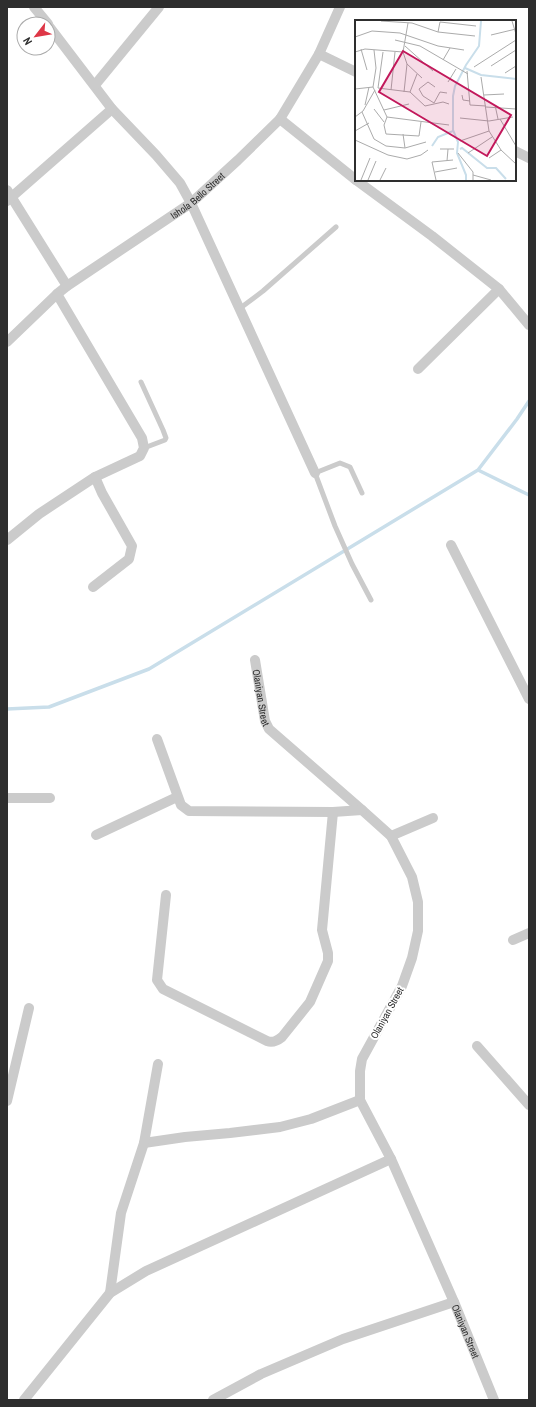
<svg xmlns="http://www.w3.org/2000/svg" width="536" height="1407" font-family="'Archivo Narrow',sans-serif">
	<rect width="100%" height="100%" fill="#fff"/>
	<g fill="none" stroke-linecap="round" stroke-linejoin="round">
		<path stroke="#c9deea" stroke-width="3.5" d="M478,470L529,495
			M7,709L49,707L149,669L478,470L517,419L529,401"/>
		<path stroke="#cbcbcb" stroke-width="5" d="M239,309L263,291L336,227
			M141,382L163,430L166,438L165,440L144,448
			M362,493L350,467L340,463L315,473L335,526L352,564L371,600"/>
		<g stroke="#cbcbcb" stroke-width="10">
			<path d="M34,7L48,24"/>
			<path d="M48,25L112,109L156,155L180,183L191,203L315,473"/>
			<path d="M319,54L356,72"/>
			<path d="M95,85L159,7"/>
			<path d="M280,119L356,180"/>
			<path d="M515,151L529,158"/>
			<path d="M356,180L432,236L499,289L529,325"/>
			<path d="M7,190L67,286"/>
			<path d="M7,201L112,109"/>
			<path id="s1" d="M7,342L57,294L67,286L191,203L238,160L280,119L319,54L340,7"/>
			<path d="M418,369L499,289"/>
			<path d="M7,540L39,514L95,477L140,456L144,448L142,438L57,294"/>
			<path d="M451,545L529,699"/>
			<path d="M93,587L129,559L132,546L102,493L95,477"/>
			<path id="s2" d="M255,660L265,721L269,729L362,810L391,836L412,877L418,902V931L412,958L402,986L362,1059L360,1071V1100L391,1159L454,1302L494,1400"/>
			<path d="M157,739L181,805L189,811L333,812L362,810"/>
			<path d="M7,798H50"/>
			<path d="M96,835L177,797"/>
			<path d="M391,836L433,818"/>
			<path d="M166,895L157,980L163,989L267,1041C273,1043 277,1041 282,1037L310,1002L328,961V953L322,930L333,812"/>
			<path d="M513,940L529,933"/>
			<path d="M477,1046L529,1105"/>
			<path d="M7,1101L29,1008"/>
			<path d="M144,1143L185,1137L230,1133L280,1127L311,1119L360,1100"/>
			<path d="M110,1293L121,1213L144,1143L158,1064"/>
			<path d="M24,1400L110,1293L146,1271L391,1159"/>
			<path d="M213,1400L261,1374L343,1339L454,1302"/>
		</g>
	</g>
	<g text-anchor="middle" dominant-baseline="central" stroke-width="4" stroke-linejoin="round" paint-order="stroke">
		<g font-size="10" fill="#2e2e2e" stroke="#fff">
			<text stroke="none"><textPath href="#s1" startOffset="241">Ishola Bello Street</textPath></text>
			<text stroke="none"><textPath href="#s2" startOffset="38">Olaniyan Street</textPath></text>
			<text transform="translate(387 1013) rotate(-61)">Olaniyan Street</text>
			<text stroke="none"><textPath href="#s2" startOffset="770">Olaniyan Street</textPath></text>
		</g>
	</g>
	<g transform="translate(355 20)">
		<rect width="161" height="161" fill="#fff"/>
		<path fill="none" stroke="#c9deea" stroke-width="2" d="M110,48L126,55L161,59M77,126L83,117L98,111M105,129L107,128L132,148H141L151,159M111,160V155L102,133L103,122L98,110V76L100,66L111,45L124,26L126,1"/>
		<path fill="none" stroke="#ababab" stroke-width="1" d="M26,1L57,3L83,12L120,16M157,1L161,14M83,12L85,2L121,6M136,15L161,9M0,17L17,11L45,13L83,26L109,30M40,20L65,26L113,54M50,26L78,51M6,29L12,50M0,32L10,29L48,32M88,40L95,28M52,44L67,58M136,46L161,30M119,47L161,20M112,51L115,85L131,86M150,53L161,46M126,57L134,111L146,130L161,144M93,62L101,49M18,67L21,48L19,30M23,68L55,72L70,86L88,82L94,84M23,68L28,32M0,69L18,67L32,97M36,70L40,32M49,72L52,44L48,32L53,3M55,72L62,54M107,75L108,80L115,81M129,75L149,74M79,83L68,76L64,69L73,62L80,67M79,83L85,72L92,73M10,85L14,67M140,85L143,99M131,87L161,89M19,89L29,102M29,90L54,84M7,92L19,119L31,126L50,128L48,114M0,97L8,91L20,70M32,97L29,105L31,114L64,116L66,102M32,97L94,105M105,98L134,101L158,97M145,99L161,126M0,111L14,103M0,120L33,135L52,139L66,135L73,130M105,121L134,111M50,128L71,122M85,129H99M103,133L118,152V160M113,133L137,117M134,138L146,130M92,141L93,129M80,152L102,148M118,155L136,160M6,160L15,138M13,160L21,141M25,160L31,148M81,160L77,142L98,140"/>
		<path fill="#c2185b" fill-opacity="0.15" stroke="#c2185b" stroke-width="2" d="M48,31L156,95L132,136L24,72Z"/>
		<rect width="161" height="161" fill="none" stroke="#2e2e2e" stroke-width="2"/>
	</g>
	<rect width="536" height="1407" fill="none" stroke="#2e2e2e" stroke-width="16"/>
	<g transform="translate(36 36) rotate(239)"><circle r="19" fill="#ffffff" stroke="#ababab"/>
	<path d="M0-3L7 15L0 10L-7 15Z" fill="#de3747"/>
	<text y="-6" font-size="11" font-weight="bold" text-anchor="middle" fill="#2e2e2e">N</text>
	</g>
</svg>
